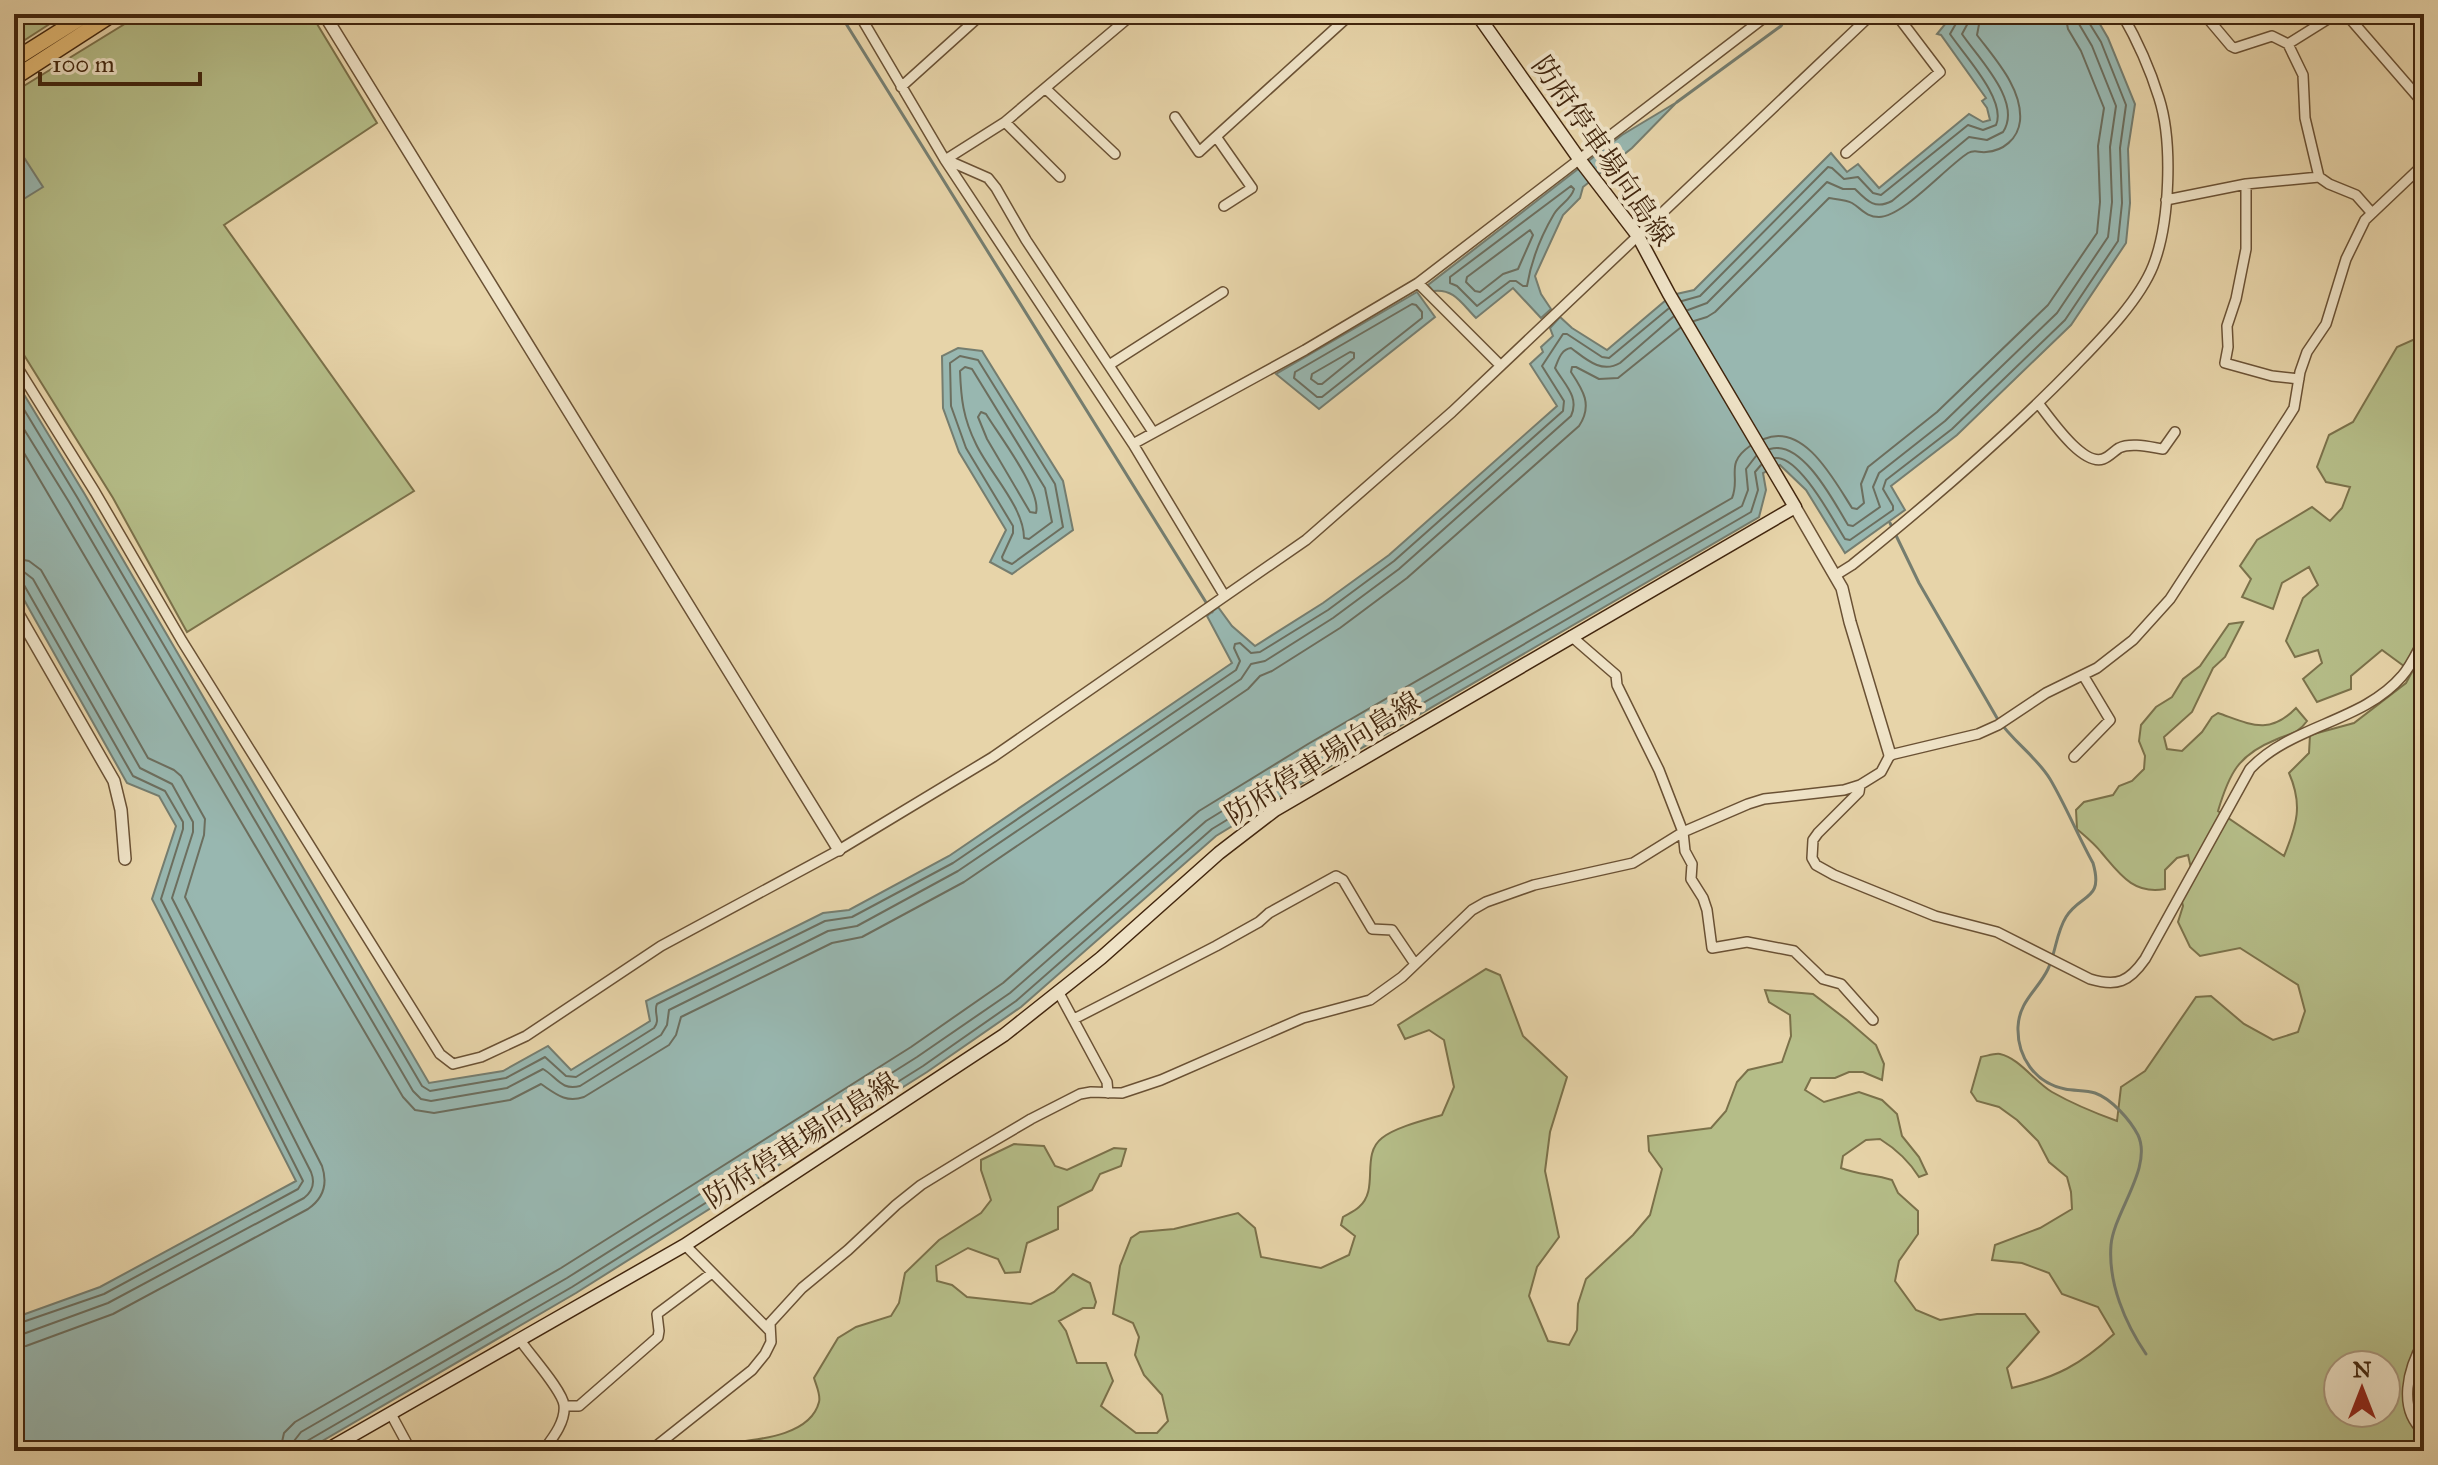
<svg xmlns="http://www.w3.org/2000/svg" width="2438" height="1465" font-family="'IM FELL Great Primer','Noto Serif JP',serif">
	<rect width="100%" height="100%" fill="#e7d4a9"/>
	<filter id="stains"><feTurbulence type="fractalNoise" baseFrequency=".0025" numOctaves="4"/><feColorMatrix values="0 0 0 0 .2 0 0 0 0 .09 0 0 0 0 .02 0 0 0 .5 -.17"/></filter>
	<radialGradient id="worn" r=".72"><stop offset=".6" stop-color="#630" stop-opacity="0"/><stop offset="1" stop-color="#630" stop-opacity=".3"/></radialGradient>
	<path fill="#b5bd88" stroke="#7b714a" stroke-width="2" fill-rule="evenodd" d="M14,14H65L14,47Z
		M141,14H311L377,123L224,225L414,491L187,632L113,498L14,339V92Z
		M2424,335V1451H715L722,1444C751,1440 810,1438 819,1402C821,1395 816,1385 814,1378L838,1338L856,1327L891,1316L899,1303L905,1273L939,1240L981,1213L991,1200L981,1170V1160L1014,1144L1044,1146L1055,1166L1067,1170L1114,1148L1126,1149L1121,1166L1100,1174L1092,1190L1058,1207V1229L1027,1243L1020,1272L1005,1273L998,1259L968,1248L936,1266L937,1281L952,1285L967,1297L1031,1304L1054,1292L1073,1274L1090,1283L1096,1302L1094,1308H1083L1059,1321L1066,1331L1077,1363H1106L1113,1381L1101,1406L1136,1433H1157L1168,1421L1162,1395L1144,1375L1135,1355L1139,1337L1133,1323L1113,1314L1120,1266L1131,1238L1140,1232L1174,1229L1238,1213L1255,1228L1261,1257L1321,1268L1349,1255L1355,1236L1341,1225L1343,1217C1348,1214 1355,1211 1359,1207C1380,1189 1360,1155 1382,1138C1396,1127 1425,1120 1442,1115L1454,1087L1444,1040L1429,1030L1405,1039L1398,1025L1486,969L1500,975L1523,1036L1567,1077L1550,1132L1545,1171L1559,1237L1537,1267L1529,1296L1548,1341L1569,1345L1577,1330L1578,1304L1586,1279L1633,1235L1650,1215L1662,1169L1649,1151L1648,1136L1711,1128L1726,1111L1737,1082L1748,1070L1782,1062L1791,1036L1790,1015L1769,1002L1765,990L1813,994L1847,1020L1876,1045L1884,1064L1882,1080L1863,1072H1849L1835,1078H1811L1805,1090L1824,1102L1859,1092L1882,1100L1897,1114L1902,1136L1919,1157L1927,1174L1919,1177C1909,1161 1896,1149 1880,1139L1866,1140L1843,1156L1841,1168C1858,1175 1874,1174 1892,1180L1898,1193L1918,1211V1234L1899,1261L1895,1281L1916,1310L1940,1320L1977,1314H2025L2039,1332L2007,1368L2012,1388C2057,1377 2080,1365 2114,1334L2098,1307L2062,1294L2049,1273L2022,1263L1992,1260L1995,1245L2040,1228L2072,1209L2071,1192L2067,1177L2049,1162L2038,1141L2017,1120L1999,1107L1977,1101L1971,1092L1981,1057C1987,1056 1995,1053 2000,1054C2019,1058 2035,1082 2052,1092C2073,1104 2095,1113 2117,1121L2121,1087L2145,1071L2196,997L2211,996L2244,1024L2273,1040L2298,1032L2305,1011L2298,985L2240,948L2200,956L2190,947L2178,922L2183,906L2179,890L2191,868L2188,855L2177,858L2165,870V889C2133,895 2119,873 2101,852C2094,843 2085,836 2077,829L2076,810L2084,802L2113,795L2119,786L2132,781L2144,769L2145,756L2139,741L2141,725L2156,707L2172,697L2183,679L2200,666L2229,624L2243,622L2225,657L2213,668L2192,712L2164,737L2167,749L2182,751L2202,732L2212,717L2218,713C2250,724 2269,736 2296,708L2307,721C2297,735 2290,733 2275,740C2238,755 2229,774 2218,811L2284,856C2297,824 2303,805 2289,773L2309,753L2310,735L2354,723L2406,683L2412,672L2382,650L2351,676V689L2317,702L2303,679L2322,663L2318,650L2295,657L2286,641L2303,598L2318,585L2309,567L2282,583L2273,609L2242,597L2251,579L2240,566L2257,540L2312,507L2330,521L2342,508L2350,487L2326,482L2317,467L2329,435L2353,422L2397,347ZM2338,1365H2386V1413H2338Z"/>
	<path fill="#98b7b0" stroke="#757d6f" stroke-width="2" d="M1951,14H2094L2108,38L2135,104L2128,149L2130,203L2126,243L2071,325L1957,435L1891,486L1905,510L1845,553L1806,490L1780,465L1763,473L1766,490L1759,517L1324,770L1216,836L1021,1007L927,1072L576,1293L305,1451H14V1318L100,1287L296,1181L152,899L176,826L159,796L127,783L14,582V378L84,493L429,1083L503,1071L548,1046L571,1070L650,1021L646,1001L823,913L849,910L949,856L1232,663L1207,616L1218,607L1232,626L1255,646L1323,603L1389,555L1557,406L1530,364L1543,352L1541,347L1553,336L1550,328L1560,317L1572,328L1607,350L1672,295L1694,290L1831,153L1847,172L1858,164L1879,188L1969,114L1983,122L1990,120L1987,108L1982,101L1986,98L1941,35L1937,34L1951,17Z
		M1677,102L1632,148L1583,187L1580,198L1563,215L1535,276L1541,294L1551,309L1541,318L1513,288L1476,318C1462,304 1454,288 1433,291L1428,285L1622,135Z
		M14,142L43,187L14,205Z
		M1417,292L1435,317L1319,409L1276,374Z
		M958,348L982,351L1063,481L1073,530L1012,574L990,562L1006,530L959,452L943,408L942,356Z"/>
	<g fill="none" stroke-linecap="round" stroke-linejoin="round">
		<path stroke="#6c6e5e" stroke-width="2" d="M1571,186L1574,189C1571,200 1560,204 1554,214C1541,236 1531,262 1527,286H1523L1516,281H1510L1477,306L1457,286L1450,283V277Z
			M1530,230L1533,235L1518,269L1503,274L1480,292L1475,291L1466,282L1467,277Z
			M1682,301L1700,296L1828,167L1832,168L1844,179L1858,177L1873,193L1881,195L1968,125L1983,130L1996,125C2007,100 1964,55 1950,34L1958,20L1959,14
			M1412,304L1416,305L1422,312V318L1322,397H1317L1294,378L1295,372Z
			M1688,310L1707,303L1827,182L1843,189H1855C1867,201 1875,210 1892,201L1969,137L1987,140L2003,132C2023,102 1978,58 1962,34L1968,23L1969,14
			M1694,321L1707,317L1715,312L1829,198C1835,199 1847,200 1852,203C1862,209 1866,217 1879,217C1903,217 1946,167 1968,153C1975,149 1979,153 1986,152C2003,151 2018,139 2020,121C2023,89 1995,59 1977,35L1981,14
			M1350,352L1354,353V358L1322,384H1318L1311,379L1312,374Z
			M960,356L978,360L1055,484L1063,527L1012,564L1003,560L1002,557L1013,533V526L966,448L951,406L950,363Z
			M965,367L972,369L1045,488L1052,522L1029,539L1024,538C1024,507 989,472 976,444C963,418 961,398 960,371Z
			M14,393L77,497L422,1086L430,1091L506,1078L545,1057L566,1076L576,1077L654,1028C661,1020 653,1012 657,1004L825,921L852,917L953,863L1236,670L1240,661L1234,648L1235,644L1240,643L1251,653L1260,652L1328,610L1394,561L1563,411L1564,401L1542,366L1563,334H1567L1602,357L1609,358L1668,309
			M981,412L986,414C998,434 1042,491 1036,513L1030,512L987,439L978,417Z
			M14,413L69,502L413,1091L421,1099L431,1101L507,1088L543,1069C557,1077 561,1091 580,1086L661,1035L667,1025L669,1010L828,931L857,926L958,871L1241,679L1251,664L1265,661L1333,618L1399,569L1571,416C1580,397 1564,384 1555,368C1558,361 1561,349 1571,348C1586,359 1601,374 1620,363L1673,317
			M14,436L403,1097L415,1110L434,1113L510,1100L541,1084C556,1094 565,1103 584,1097L669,1045L676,1035L681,1017L832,943L862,937L964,882L1248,689L1260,676L1272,671L1340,628L1407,578L1579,426C1593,405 1583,390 1571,372L1572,367H1576L1599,379L1618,378L1680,328
			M1764,439C1804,422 1834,480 1852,508L1857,509L1864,503L1861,484L1868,467L1937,412L2048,305L2097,233L2100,202L2098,146L2104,108L2081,51L2068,29L2065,14
			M1770,449C1802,439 1834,502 1848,525L1853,526L1880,507L1873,487L1879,473L1945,421L2057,313L2108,237L2112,202L2110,147L2116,106L2092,46L2079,24L2077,14
			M1775,458C1799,455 1833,520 1845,539L1850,540L1893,510V506L1883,489L1886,480L1952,429L2065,320L2118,241L2122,203L2120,148L2126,105L2101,42L2088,21L2087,14
			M14,558L29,561L41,570L148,758L174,770L181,776L205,819L204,835L185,897L322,1166C328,1184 324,1198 308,1209L113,1314L26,1346L14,1347
			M14,570L24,572L33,579L140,768L172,784L193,822V832L172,898L311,1172C315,1182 313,1191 304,1198L108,1303L23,1334L14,1335
			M14,580L20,581L24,585L133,776L165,791L183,822V829L161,899L303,1181L298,1189L104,1294L14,1325
			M280,1451L284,1433L295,1422L561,1268L911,1047L1003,983L1199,811L1308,744L1732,498C1741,477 1724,464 1750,446
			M292,1451L294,1441L301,1432L567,1278L917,1057L1010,993L1206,821L1315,754L1742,506L1748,490L1746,469L1756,456
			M302,1451L303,1445L307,1441L572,1287L923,1066L1016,1001L1212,829L1320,763L1751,512L1758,490L1755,472L1761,465"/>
		<path stroke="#757d6f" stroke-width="3" d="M840,14L1212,612
			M1677,102L1781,26L1788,14
			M1890,523L1919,583L1997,718C2012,741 2036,756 2050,779C2066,806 2078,836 2093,863C2104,901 2081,893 2066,917C2056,933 2056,952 2048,969C2038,990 2019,1001 2018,1027C2017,1057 2035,1083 2065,1089C2075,1091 2086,1090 2095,1093C2112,1099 2130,1120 2138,1135C2153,1167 2114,1212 2111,1245C2108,1283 2125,1323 2146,1354"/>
		<defs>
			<path id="minor" d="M859,14L945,160L1133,444L1224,595
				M2204,14L2231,46L2235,48L2272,36L2288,44L2303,75L2305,118L2319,177L2329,184L2356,195L2371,212
				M2346,14L2424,104
				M2288,44L2336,14
				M901,87L982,14
				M1045,88L1115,154
				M1175,117L1199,152L1351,14
				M1005,122L1060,177
				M1217,138L1252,188L1224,206
				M1846,153L1940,72L1896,14
				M945,160L1005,122L1133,14
				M947,160L988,178L996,188L1026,240L1153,432
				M2246,184V249L2236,299L2227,326L2228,347L2225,363L2272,376L2299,379
				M2166,200L2246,184L2319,177
				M1418,283L1500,365
				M14,362L95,492L182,641L440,1054L453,1064L481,1057L526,1036L661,946L839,850L993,757L1306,540L1452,412L1872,14
				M1109,365L1223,292
				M2038,403C2050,418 2082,466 2103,459C2109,457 2114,451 2119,448C2131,442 2150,447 2163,449L2175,432
				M1133,444L1305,350L1418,283L1769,14
				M1836,575L1852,565C1930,502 2005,438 2075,366C2101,339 2139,301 2153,266C2170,223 2173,142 2159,98C2150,69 2137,40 2122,14
				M1571,636L1616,675L1617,685L1659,770L1683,832L1685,851L1692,864L1691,879L1703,898L1707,910L1712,948L1747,942L1794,951L1823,979L1841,984L1873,1020
				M2074,757L2110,720L2083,675
				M1860,785L1859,792L1818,833L1813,840L1812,858L1816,865L1834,875L1935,916L1997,932L2090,979C2117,987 2129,982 2145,959L2250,769C2291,725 2363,722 2402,676C2411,666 2417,652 2424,639
				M1059,993L1107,1082L1108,1093
				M1074,1019L1216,946L1259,922L1269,913L1336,876L1343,880L1372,929L1392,930L1415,964
				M685,1245L769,1330
				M520,1340C530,1355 562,1390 564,1405C566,1422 552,1439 543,1451
				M2424,1341C2408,1368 2397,1409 2424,1432
				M564,1406H579L658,1337L659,1331L657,1314L712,1273
				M391,1414L411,1451
				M650,1451L752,1370L765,1354L771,1342L770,1323L802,1288L848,1250L896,1205L921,1185L970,1155L1031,1119L1080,1094L1091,1092L1122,1093L1161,1080L1303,1018L1370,1000L1402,977L1472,910L1486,902L1534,885L1633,863L1683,832L1748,804L1764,799L1844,790L1860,785L1881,772L1890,755L1978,734L1998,725L2046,693L2097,668L2133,640L2170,599L2289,416L2294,408L2300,372L2307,352L2326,324L2346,259L2365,220L2424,164"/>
			<path id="tertiary" d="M324,14L839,850
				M1795,507L1842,588L1850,622L1890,755
				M14,607L114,781L121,810L125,859"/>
			<path id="secondary" d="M325,1451L685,1245L1004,1035L1101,958L1219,853L1275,810L1795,507L1669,294L1638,236L1582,163L1477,14"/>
			<path id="primary" d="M14,60L87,14
				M14,78L113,14"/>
		</defs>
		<use href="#minor" stroke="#6a5134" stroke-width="12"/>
		<use href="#tertiary" stroke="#6a5134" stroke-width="14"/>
		<use href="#secondary" stroke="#41250d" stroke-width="15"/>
		<use href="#primary" stroke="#41250d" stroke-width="17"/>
		<use href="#minor" stroke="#efe3c7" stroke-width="9"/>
		<use href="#tertiary" stroke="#efe3c7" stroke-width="11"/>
		<use href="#secondary" stroke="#efe3c7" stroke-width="12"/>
		<use href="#primary" stroke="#e4ba74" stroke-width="14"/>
	</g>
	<g text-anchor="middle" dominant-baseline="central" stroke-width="8" stroke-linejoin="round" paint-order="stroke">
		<g font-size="28" fill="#41250d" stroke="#efe3c7">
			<text transform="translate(1603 151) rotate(55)">防府停車場向島線</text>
			<text transform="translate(1323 758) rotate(-32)">防府停車場向島線</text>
			<text transform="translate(801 1140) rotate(-33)">防府停車場向島線</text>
		</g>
	</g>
	<rect width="2438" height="1465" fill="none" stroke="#e7d4a9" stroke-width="48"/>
	<rect x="16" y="16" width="2406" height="1433" fill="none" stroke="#41250d" stroke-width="4"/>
	<rect x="24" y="24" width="2390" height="1417" fill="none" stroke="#41250d" stroke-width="2"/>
	<g transform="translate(2362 1389)"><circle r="38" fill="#efe3c7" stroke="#a9977d" stroke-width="2"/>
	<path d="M0-6L14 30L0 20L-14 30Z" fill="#8f2418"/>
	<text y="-12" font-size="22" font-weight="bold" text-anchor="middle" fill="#41250d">N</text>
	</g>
	<path d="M40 72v12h160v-12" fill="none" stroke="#41250d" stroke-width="4"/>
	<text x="52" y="72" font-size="24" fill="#41250d" stroke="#efe3c7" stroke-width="6" paint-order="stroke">100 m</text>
	<rect width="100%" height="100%" filter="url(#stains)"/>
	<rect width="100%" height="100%" fill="url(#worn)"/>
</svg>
